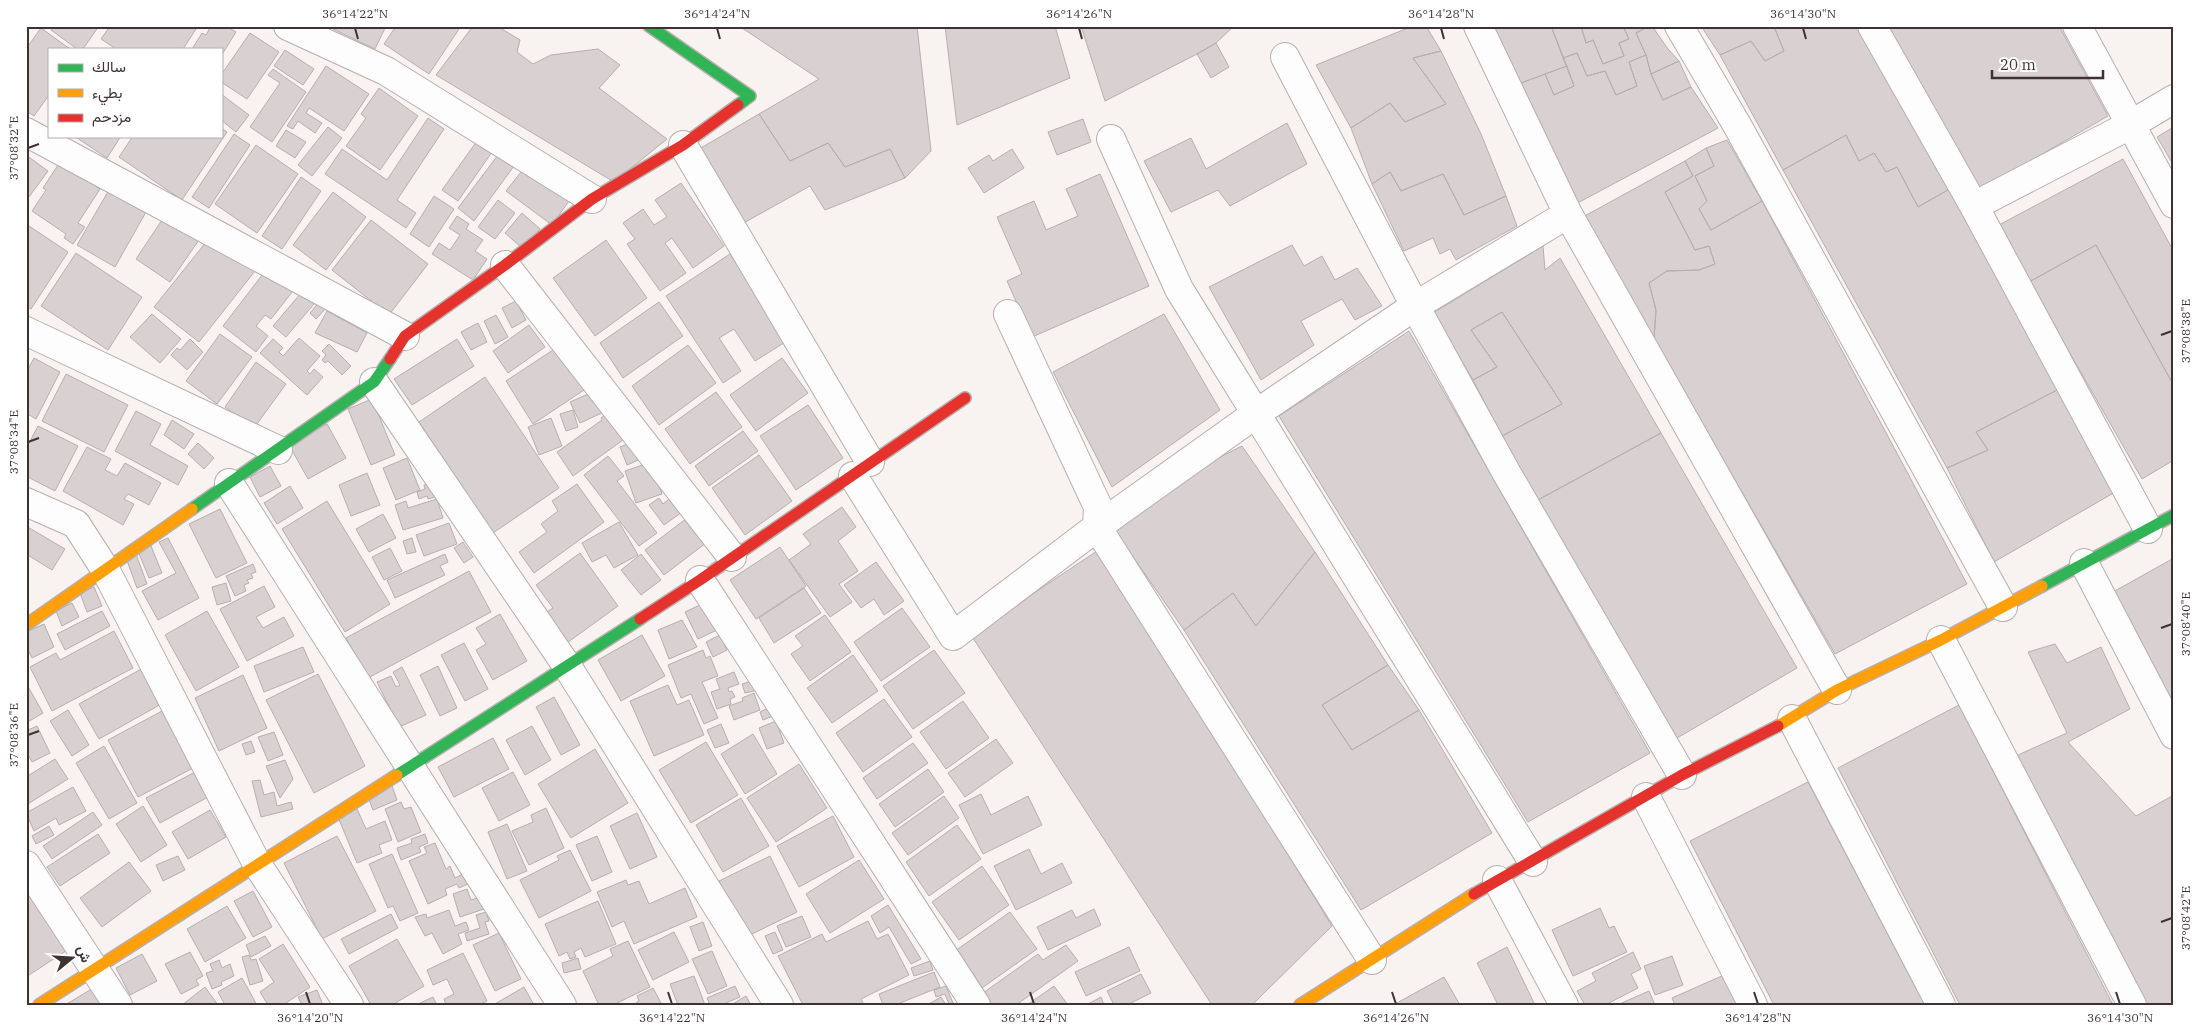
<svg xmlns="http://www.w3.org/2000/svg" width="2200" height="1031" font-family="'IBM Plex Serif',Vazirmatn,serif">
	<rect width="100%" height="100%" fill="#f8f2f1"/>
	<path fill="#d9d1d1" stroke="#b7afaf" d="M54,26H99L83,49H77L51,30Z
		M110,26H198L183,49H116L101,39Z
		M211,26H226L236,32L221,56V49H192L202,33L206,35Z
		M335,26H386L375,49L333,29Z
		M396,26H461L429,74L384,44Z
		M473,26H497L520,40L517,52L533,64L551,55L598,49L620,65L599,88L667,139L614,182L436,75Z
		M739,26H917L931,151L905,178L890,149L845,167L828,143L790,161L759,114L819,79Z
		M945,26H1055L1070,78L957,125Z
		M1081,26H1233V27L1216,43L1197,54L1105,101Z
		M1413,26H1426L1441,51L1413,58L1446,104L1405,122L1390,103L1351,128L1316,65Z
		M1484,26H1551L1567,66L1513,86Z
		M1551,26H1581L1586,43L1593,40L1603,64L1624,56L1619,43L1629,39L1623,26H1649L1636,33L1646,55L1629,62L1637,86L1616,95L1605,71L1587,76L1577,53L1563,58Z
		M1581,26H1623L1629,39L1619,43L1624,56L1603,64L1593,40L1586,43Z
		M1649,26H1652L1668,49L1679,61L1651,74L1646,55L1636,33Z
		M1701,26H1784L1775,29L1784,51L1765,61L1751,41L1720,55Z
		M1784,26H1859L1953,187L1918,207L1897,167L1886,172L1874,153L1859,161L1846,135L1783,170L1720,55L1751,41L1765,61L1784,51L1775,29Z
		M1880,26H2059L2108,116L1975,193Z
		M41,28L70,49H49V95L34,116L26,111V49Z
		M250,33L279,52L247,99L221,82V75Z
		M1216,43L1229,67L1211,78L1197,54Z
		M285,50L314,69L303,85L274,66Z
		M1441,51L1481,134L1506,196L1464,215L1443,174L1401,191L1390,172L1372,184L1351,128L1390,103L1405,122L1446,104L1413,58Z
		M1577,53L1587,76L1605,71L1616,95L1637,86L1629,62L1646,55L1651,74L1663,100L1691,87L1718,128L1570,207L1513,86L1545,74L1554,95L1574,86L1563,58Z
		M1679,61L1691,87L1663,100L1651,74Z
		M326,66L369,94L344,131L309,108L306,113L322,123L315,133L298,121L293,129L287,126Z
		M1567,66L1574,86L1554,95L1545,74Z
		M273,69L306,92L272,142L250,127L280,83L268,75Z
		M379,88L418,116L380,170L346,146L366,118L361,114Z
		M221,94L249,115L236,132L221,120Z
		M759,114L790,161L828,143L845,167L890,149L905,178L825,210L810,186L740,225L694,152Z
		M428,118L444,129L397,200L416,213L406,228L325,174L342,149L387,180Z
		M1083,119L1091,142L1057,155L1048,132Z
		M1287,123L1307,164L1230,206L1218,190L1171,212L1144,161L1191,138L1206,169Z
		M328,127L342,138L312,176L298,165Z
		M2174,127V166L2157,137Z
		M221,128L227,132L182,200L119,157L133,136H221Z
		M286,130L306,142L295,158L276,146Z
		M234,134L250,145L209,208L192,197Z
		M1846,135L1859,161L1874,153L1886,172L1897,167L1918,207L1953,187L2061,388L1976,432L1988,450L1947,468L1783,170Z
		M74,136H121L107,158Z
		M1727,140L1762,201L1711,230L1699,209L1707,201L1695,176L1714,166L1706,148Z
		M477,141L492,152L458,201L442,190Z
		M256,145L298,174L257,233L215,204Z
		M1706,148L1714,166L1695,176L1707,201L1699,209L1711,230L1762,201L1967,584L1835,654L1654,339L1656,310L1649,283L1667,271L1699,270L1715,264L1709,246L1695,250L1665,192L1693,176L1685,161Z
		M1012,149L1024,168L984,193L968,168L989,155L993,161Z
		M26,155L48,171L26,201Z
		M498,155L514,166L474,221L458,208Z
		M2123,159L2174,252V386L2096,245L2029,282L1997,226Z
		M1685,161L1693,176L1665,192L1695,250L1709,246L1715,264L1699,270L1667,271L1649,283L1656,310L1654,339L1581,218Z
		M60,162L100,189L78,223L85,227L73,244L64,238L66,234L32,211L46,190L43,188Z
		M525,167L569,201L552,225L506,191Z
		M1390,172L1401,191L1443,174L1464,215L1506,196L1517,226L1456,260L1450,249L1440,254L1433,238L1404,251L1372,184Z
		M1100,174L1149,286L1032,337L1007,281L1022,274L997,217L1034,201L1046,230L1078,216L1066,189Z
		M301,177L321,191L282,249L262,236Z
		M681,183L724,246L693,268L672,238L665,243L686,273L660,291L627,244L635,239L623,223L643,209L654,225L667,217L655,200Z
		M109,190L146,212L115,267L77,245Z
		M333,192L366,217L326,270L293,245Z
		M434,196L454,209L429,247L410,234Z
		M498,200L515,213L495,239L478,227Z
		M522,213L540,229L522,248L505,233Z
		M457,216L469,224L466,229L483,240L475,251L487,259L473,280L432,254L439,243L450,250L460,235L449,228Z
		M164,217L199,240L170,282L136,259Z
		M371,220L428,264L389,315L332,270Z
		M26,224L68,252L31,309L26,305Z
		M211,236L255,271L199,342L154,307Z
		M606,240L647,298L595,336L553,278Z
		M1292,245L1304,266L1322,256L1335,280L1357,268L1382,306L1355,320L1342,299L1301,321L1314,345L1261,380L1209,287Z
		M2096,245L2174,386V460L2142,479L2029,282Z
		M1543,246L1545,270L1560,258L1661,433L1536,501L1502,436L1562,404L1502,312L1471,330L1497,367L1473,380L1433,313Z
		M76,253L142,297L108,350L41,306Z
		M730,254L787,341L755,361L734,329L719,338L741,371L723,383L666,296Z
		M269,266L296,287L271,319L265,315L256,326L268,336L256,352L223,326Z
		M301,293L314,304L286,337L273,326Z
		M321,300L328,306L316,319L310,313Z
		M516,301L526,320L512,328L502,308Z
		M659,302L683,336L623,378L600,343Z
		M327,311L367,333L357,352L315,333Z
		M1502,312L1562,404L1502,436L1473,380L1497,367L1471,330Z
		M152,314L181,339L160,363L130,337Z
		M1164,314L1220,410L1112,487L1053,372Z
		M496,315L508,337L495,344L484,321Z
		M478,323L487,342L471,350L461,332Z
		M529,325L545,347L508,373L493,351Z
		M1409,331L1650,753L1528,822L1279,416Z
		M220,334L252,357L217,404L186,381Z
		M299,338L320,356L307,371L310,374L314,369L323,377L307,395L260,353L273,339L283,348L279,352L283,356Z
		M190,339L203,352L187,370L171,355L177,348L180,350Z
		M457,339L474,366L412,405L394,379Z
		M329,344L351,366L342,375L328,361L325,363L322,360L326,355L322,351Z
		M688,345L716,383L659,425L632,386Z
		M556,348L584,390L533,424L506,381Z
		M34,358L60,372L36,419L26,413V373Z
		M782,358L808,393L756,431L730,395Z
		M256,362L286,384L254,428L225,407Z
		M66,374L128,405L104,452L42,421Z
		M485,377L559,488L493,533L419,422Z
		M2061,388L2117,491L1994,562L1947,468L1988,450L1976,432Z
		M595,391L604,412L580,423L570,402Z
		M716,392L742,427L690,464L665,429Z
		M372,399L395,455L371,465L348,409Z
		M808,405L843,458L796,490L760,436Z
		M573,410L578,427L566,431L560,414Z
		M613,410L630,435L573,476L557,452L602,420L601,418Z
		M136,411L161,424L150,445L188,466L178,485L115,451Z
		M551,418L562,446L539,455L528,427Z
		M172,420L194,434L184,449L164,435Z
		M327,424L346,458L308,479L289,445Z
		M38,426L78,446L55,491L26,476V449Z
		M743,431L758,451L709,486L695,466Z
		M1661,433L1797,668L1672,741L1536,501Z
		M635,441L643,458L627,465L620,447Z
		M198,443L214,458L204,469L188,454Z
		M1242,446L1315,552L1256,626L1233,593L1184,630L1115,531L1216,459Z
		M87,447L111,459L105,470L117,476L125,463L161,483L149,505L128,494L124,499L134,504L123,525L63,491Z
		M759,455L792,501L745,535L712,488Z
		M608,456L624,476L617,481L657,533L639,546L584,475Z
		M407,458L420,490L396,500L383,468Z
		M651,462L662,494L636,503L625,471Z
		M270,466L281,486L260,497L250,477Z
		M367,473L380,505L351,516L339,485Z
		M431,484L435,497L428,499L427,496L419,499L417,492L425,489L424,485Z
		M577,484L604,522L534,573L519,552L547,532L541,524L558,511L552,501Z
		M290,486L303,508L277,524L264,503Z
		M669,487L685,510L664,525L649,505L659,498L663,504L669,499L663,491Z
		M437,499L443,518L403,530L395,505L406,501L408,508Z
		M327,501L390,604L345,632L282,529Z
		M842,507L856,527L838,541L858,571L839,584L852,602L830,617L789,560L811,544L803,534Z
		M220,509L247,563L216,578L189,524Z
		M383,514L396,538L369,552L356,529Z
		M687,518L706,543L664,575L645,550Z
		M619,522L638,555L614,568L606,555L592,562L582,543Z
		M449,523L457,544L424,556L416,535Z
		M26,526L65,549L52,570L26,554Z
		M168,538L199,598L158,620L142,591L176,573L159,542Z
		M412,538L416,552L407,554L403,541Z
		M463,542L473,557L464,563L454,548Z
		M151,546L162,573L149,578L138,551Z
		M780,547L806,586L756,619L730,580Z
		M390,548L402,571L384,580L372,557Z
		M1100,549L1332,926L1252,1005H1212L971,635Z
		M1315,552L1388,665L1322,705L1352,750L1419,710L1492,833L1361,910L1184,630L1233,593L1256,626Z
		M580,553L618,606L564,645L542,615L553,608L536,585Z
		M136,554L147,584L137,588L126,558Z
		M445,554L448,562L440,566L445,575L395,598L387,580Z
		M641,554L661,580L641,595L621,570Z
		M2174,558V706L2113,592Z
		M876,562L904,601L884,615L874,599L861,608L844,585Z
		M253,564L256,572L251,574L253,578L247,580L249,583L244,585L246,591L235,596L226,576Z
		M469,571L491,612L368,678L346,638Z
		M226,583L231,601L217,605L212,587Z
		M264,586L275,607L256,617L263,628L284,617L294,636L247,661L220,609Z
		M94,587L102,606L87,612L80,593Z
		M804,588L821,613L774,643L759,618Z
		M72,603L79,617L62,626L56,611Z
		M704,603L717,630L698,639L685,612Z
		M902,608L930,647L881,681L854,642Z
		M102,611L110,626L65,650L57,634Z
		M207,611L239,667L196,691L165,635Z
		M500,614L527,661L493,680L476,650L486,644L476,628Z
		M825,615L851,652L810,681L791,654L803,646L795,636Z
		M682,620L697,647L669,659L658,630Z
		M44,624L54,647L32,658L26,646V632Z
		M114,631L133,668L52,711L30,667L56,653L60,660Z
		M642,635L665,676L621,701L598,660Z
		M720,635L727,650L713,657L706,642Z
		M464,643L488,689L465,701L441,655Z
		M2055,644L2067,663L2101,647L2130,709L2068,742L2136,816L2174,795V1005H2145L2009,759L2067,733L2028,652Z
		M303,647L314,672L264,692L254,666Z
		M703,650L706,658L710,656L718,676L702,682L718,718L704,724L691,694L681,698L668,665Z
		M934,650L965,693L913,729L883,686Z
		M853,655L878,691L832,723L807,688Z
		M1388,665L1419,710L1352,750L1322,705Z
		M438,666L457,708L440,716L420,675Z
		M402,667L426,715L399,727L377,682L391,676L396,687L400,685L393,672Z
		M143,668L163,703L99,739L79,704Z
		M734,672L739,684L728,688L729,692L732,691L735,697L730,699L731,704L717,709L711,692L720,689L716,679Z
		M318,674L365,766L314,793L266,700Z
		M243,675L267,728L219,751L195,698Z
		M752,681L754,691L745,693L742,684Z
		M26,683L43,713L26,723Z
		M668,685L677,705L689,700L704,735L654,756L630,701Z
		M754,693L760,710L734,720L729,706L743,701L742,698Z
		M554,697L580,745L561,755L536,707Z
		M884,699L912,737L863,772L836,733Z
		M963,701L989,738L946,769L920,732Z
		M1959,705L1990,765L2113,1005H1960L1838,768Z
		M772,706L776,715L763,720L760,712Z
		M68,710L89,745L72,756L50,721Z
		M162,711L193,768L138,797L108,740Z
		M776,721L784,743L767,749L759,728Z
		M721,724L729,743L715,748L707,730Z
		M37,726L50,753L32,762L26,751V731Z
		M532,726L551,760L525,775L506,740Z
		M274,732L283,755L268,761L258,737Z
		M753,734L777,774L745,794L721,754Z
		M493,738L509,769L454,797L438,767Z
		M996,739L1013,763L965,797L948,773Z
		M251,741L255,752L246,755L242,744Z
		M706,742L738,795L691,823L659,770Z
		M913,743L928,763L877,799L863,778Z
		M104,746L137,803L109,819L76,763Z
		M595,749L628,803L571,838L538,784Z
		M55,759L68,779L26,805V777Z
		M285,760L293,779L280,798L266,766Z
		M799,764L827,808L776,842L747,798Z
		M928,769L944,792L895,827L879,804Z
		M197,771L210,796L160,823L146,798Z
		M513,772L530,805L499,821L482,788Z
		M260,780L264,795L274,792L277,806L291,802L293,809L261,817L252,781Z
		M1808,782L1925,1005H1774L1690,841Z
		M392,786L397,800L373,810L368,797Z
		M73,787L86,811L59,825L56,818L34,831L26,813Z
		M981,794L991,815L1028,796L1042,825L983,854L959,805Z
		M944,796L959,818L908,855L892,833Z
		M741,798L769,846L723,872L696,825Z
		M401,802L404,809L411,807L421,832L398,842L385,809Z
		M143,806L167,845L141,862L116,824Z
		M546,808L564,848L529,865L512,831L533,822L531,815Z
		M357,809L366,829L385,821L392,840L379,845L382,853L357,863L338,817Z
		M210,810L226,837L188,859L172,832Z
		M93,812L102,825L52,859L43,846Z
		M637,813L657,857L630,869L610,826Z
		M833,816L854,857L799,887L777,846Z
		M507,824L527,871L507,879L488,832Z
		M957,825L981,859L929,896L906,862Z
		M49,826L54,835L36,844L32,836Z
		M98,834L110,853L60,886L47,867Z
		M425,834L428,843L419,847L421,852L401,860L397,848L412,843L411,839Z
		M337,836L376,911L322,939L284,863Z
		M597,836L612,872L592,881L576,845Z
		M435,843L446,869L450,866L455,878L463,874L468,884L459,888L457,884L445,889L447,895L428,904L409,861L427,853L424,847Z
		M1029,849L1041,874L1062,863L1072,883L1016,910L994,866Z
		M570,850L591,891L539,918L520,880L559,860L557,856Z
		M392,854L418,913L400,921L393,906L388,908L369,864Z
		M178,856L185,870L163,881L156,865Z
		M770,856L797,912L746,937L719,881Z
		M859,860L884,899L830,933L806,894Z
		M129,862L151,891L102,927L80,898Z
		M982,866L1009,905L959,940L932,902Z
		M626,880L628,885L639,881L649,904L685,888L697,917L634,944L624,921L612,927L597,892Z
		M467,889L471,900L480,897L484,909L460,917L453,894Z
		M30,891L69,949L26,977V894Z
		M253,891L272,927L253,937L234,901Z
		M598,901L616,944L585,957L581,948L574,952L576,957L570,959L567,952L559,956L545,924Z
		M888,905L921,959L911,964L889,927L880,933L871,916Z
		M227,906L246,938L205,962L187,929Z
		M1600,908L1609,928L1614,926L1627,952L1573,976L1552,930Z
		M1094,909L1101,925L1048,950L1037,927L1072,910L1076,918Z
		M449,910L455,926L466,922L469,930L458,934L462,944L443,954L432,933L425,936L415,917L426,914L427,918Z
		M486,912L489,921L485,922L489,934L467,941L465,933L480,928L476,915Z
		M1010,912L1037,949L982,988L955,951Z
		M391,914L398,928L349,954L341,939Z
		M802,916L811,937L786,947L777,926Z
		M868,921L877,939L888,934L909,975L861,999L864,1005H803L778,956L822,934L826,942Z
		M703,922L712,946L699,951L690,927Z
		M674,932L689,962L653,980L638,950Z
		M775,932L783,950L773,954L765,936Z
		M499,933L521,979L495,991L473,945Z
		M265,936L271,946L251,957L246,945Z
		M397,939L424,986L392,1005H371L349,966Z
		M628,941L650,987L613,1005H599L583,971L613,956L610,949Z
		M283,944L310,987L283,1005H268L260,992L274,982L259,959Z
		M1066,945L1078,961L1016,1005H992L983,993L1038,954L1043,960Z
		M1129,947L1140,971L1086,996L1075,972Z
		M1507,947L1535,1005H1498L1477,963Z
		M712,951L727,986L708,994L692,959Z
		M190,952L203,976L196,980L199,985L181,994L165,964Z
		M1633,952L1641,969L1631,974L1638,988L1605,1005H1585L1577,991L1596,981L1592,973Z
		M463,953L487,1001L479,1005H446L444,999L454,994L447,979L433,985L427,970Z
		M142,954L157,981L130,995L116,968Z
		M249,955L251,960L256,959L263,981L250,985L242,957Z
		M1672,956L1683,985L1655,995L1644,966Z
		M578,958L581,969L564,973L562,963Z
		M219,960L222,968L230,964L234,976L221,982L222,985L212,989L206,973L213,971L210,964Z
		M930,961L933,970L914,976L911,968Z
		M934,972L940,987L895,1005H883L879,994Z
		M1141,974L1151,993L1127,1005H1114L1107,991Z
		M1724,975L1737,1005H1675L1672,998Z
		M694,976L705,1005H678L670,984Z
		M1444,977L1460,1005H1396L1395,1004Z
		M242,978L257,1005H225L218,992Z
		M735,986L740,997L721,1005H710L707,998Z
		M946,986L953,1003L949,1004L945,994L936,997L934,990Z
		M1054,986L1068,1005H1027Z
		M95,987L105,1005H65Z
		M205,987L218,1005H182Z
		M524,987L534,1005H493Z
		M653,988L662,1005H633L639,1001L637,996Z
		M317,990L323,1005H302L298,997Z
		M1649,991L1655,1005H1617Z
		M746,996L751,1005H731Z
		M433,997L437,1005H416Z
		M941,997L946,1005H927Z
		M1101,997L1104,1005H1086Z"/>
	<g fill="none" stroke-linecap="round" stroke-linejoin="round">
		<defs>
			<path id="street" d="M288,26L386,71L592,199
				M1478,26L1568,214L1837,690
				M1679,26L1737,125L2003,607
				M1872,26L1974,206L2148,529
				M2077,26L2174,204
				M1285,57L1415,306L1506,472L1682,775
				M26,132L405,336
				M1111,139L1179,289L1533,862
				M683,145L870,462
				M1974,206L2130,125L2174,99
				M505,265L732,557
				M1008,314L1098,507L1097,527L1372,960
				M26,331L278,450
				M374,382L567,666L779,1005
				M853,476L953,636L1097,527L1257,413L1415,306L1568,214
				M229,483L562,1005
				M26,502L76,524L105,569L257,864L349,1005
				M2084,563L2174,735
				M700,580L976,1005
				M1941,640L2132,1005
				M1792,719L1941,1005
				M1646,797L1753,1005
				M26,865L118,1005
				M1497,880L1564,1005"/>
			<path id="fast" d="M649,26L750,96L738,105
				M192,509L374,382L390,359
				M2042,586L2174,515
				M397,775L640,619"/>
			<path id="slow" d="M26,625L192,509
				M1778,726L1837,690L1941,640L2042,586
				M39,1005L397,775
				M1300,1005L1474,894"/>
			<path id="jam" d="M390,359L405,336L505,265L592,199L683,145L738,105
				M640,619L700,580L965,398
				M1474,894L1682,775L1778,726"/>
		</defs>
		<use href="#street" stroke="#b7afae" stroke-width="30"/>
		<use href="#fast" stroke="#b7afae" stroke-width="14"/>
		<use href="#slow" stroke="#b7afae" stroke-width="14"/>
		<use href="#jam" stroke="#b7afae" stroke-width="14"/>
		<use href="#street" stroke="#fefdfd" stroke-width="28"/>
		<use href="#fast" stroke="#30b455" stroke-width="11"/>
		<use href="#slow" stroke="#ff9f0a" stroke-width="11"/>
		<use href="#jam" stroke="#e5322d" stroke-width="11"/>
	</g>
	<path fill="none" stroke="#3e3232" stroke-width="2" d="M355,28L358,39M717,28L720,39M1079,28L1082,39M1441,28L1444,39M1803,28L1806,39M28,148L39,144M2161,335L2172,331M28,442L39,438M2161,628L2172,624M28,735L39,731M2161,922L2172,918M306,992L310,1004M668,992L672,1004M1030,992L1034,1004M1392,992L1396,1004M1754,992L1758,1004M2116,992L2120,1004"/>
	<rect width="2200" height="1031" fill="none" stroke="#ffffff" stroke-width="55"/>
	<rect x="48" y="48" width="175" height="90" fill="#ffffff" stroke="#b2adad"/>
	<rect x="58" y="64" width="25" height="8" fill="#30b455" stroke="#b2adad"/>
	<text x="92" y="72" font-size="15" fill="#3e3232">سالك</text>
	<rect x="58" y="89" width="25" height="8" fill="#ff9f0a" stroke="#b2adad"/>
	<text x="92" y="98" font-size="15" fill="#3e3232">بطيء</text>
	<rect x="58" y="114" width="25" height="8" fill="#e5322d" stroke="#b2adad"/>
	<text x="92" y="122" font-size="15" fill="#3e3232">مزدحم</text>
	<g transform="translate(72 958) rotate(72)" stroke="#ffffff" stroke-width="4" paint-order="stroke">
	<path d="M0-4L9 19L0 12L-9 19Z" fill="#3e3232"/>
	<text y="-8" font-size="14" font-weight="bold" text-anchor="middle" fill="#3e3232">ش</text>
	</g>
	<path d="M1992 70v8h111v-8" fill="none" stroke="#3e3232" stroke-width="2.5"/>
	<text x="2000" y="70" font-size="15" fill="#3e3232" stroke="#ffffff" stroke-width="4" paint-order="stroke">20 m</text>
	<rect x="28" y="28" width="2144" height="976" fill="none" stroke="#3e3232" stroke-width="2"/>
	<g font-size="12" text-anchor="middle" fill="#3e3232">
		<text x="355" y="18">36°14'22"N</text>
		<text x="717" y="18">36°14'24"N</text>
		<text x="1079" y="18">36°14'26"N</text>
		<text x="1441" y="18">36°14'28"N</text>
		<text x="1803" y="18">36°14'30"N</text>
		<text transform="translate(14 148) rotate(-90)" y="4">37°08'32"E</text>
		<text transform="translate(2186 331) rotate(-90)" y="4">37°08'38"E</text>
		<text transform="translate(14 442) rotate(-90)" y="4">37°08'34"E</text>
		<text transform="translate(2186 624) rotate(-90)" y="4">37°08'40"E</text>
		<text transform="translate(14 735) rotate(-90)" y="4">37°08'36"E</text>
		<text transform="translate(2186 918) rotate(-90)" y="4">37°08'42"E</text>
		<text x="310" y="1022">36°14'20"N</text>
		<text x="672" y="1022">36°14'22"N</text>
		<text x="1034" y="1022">36°14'24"N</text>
		<text x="1396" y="1022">36°14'26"N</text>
		<text x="1758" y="1022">36°14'28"N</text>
		<text x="2120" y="1022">36°14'30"N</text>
	</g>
</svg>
